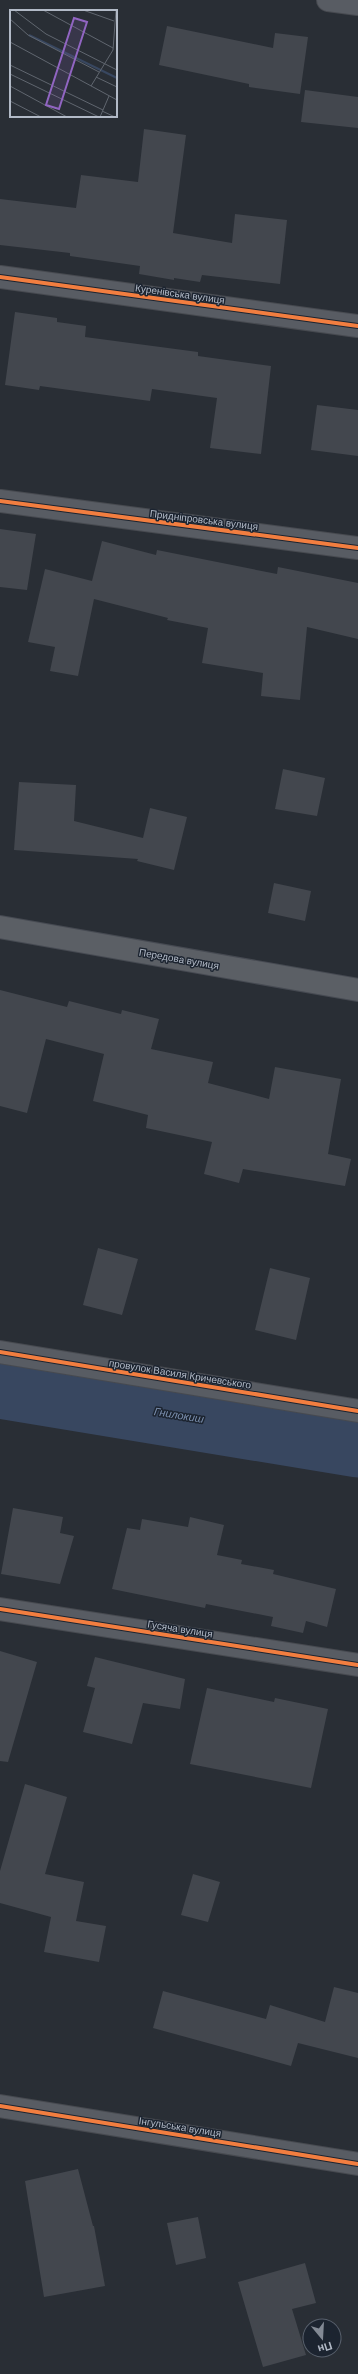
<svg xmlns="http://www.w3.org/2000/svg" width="358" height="2374" font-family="'DM Sans',sans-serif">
	<rect width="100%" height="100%" fill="#292e35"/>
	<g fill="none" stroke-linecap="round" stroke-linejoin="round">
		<path stroke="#384760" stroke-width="67" d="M0,1385L358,1444"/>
	</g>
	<path fill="#43474e" d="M167,26L273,48L275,33L308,37L300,94L249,87V84L159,65Z
		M305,90L358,97V128L301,122Z
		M144,129L186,135L173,233L232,243L235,214L287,220L280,284L202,275L200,282L174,278V280L139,274L140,266L70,256V253L0,245V199L76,208L81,175L138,182Z
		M15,312L57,318V322L86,326L85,337L198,352V356L271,366L261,454L210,448L217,398L152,389L150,401L40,386L39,390L5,385Z
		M317,405L358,410V456L311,450Z
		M0,529L36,534L27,590L0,587Z
		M102,541L156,555L157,550L277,574L278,567L358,583V639L307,627L300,700L261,696L263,673L202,663L208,628L167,620L168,618L94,599L78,676L50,671L55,647L28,642L45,569L92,581Z
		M283,769L325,778L317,816L275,809Z
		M19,782L76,785L74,821L143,838L150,808L187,817L174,870L137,861L138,859L14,850Z
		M274,883L311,891L305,921L268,913Z
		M0,990L67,1007L69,1001L121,1014L122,1010L159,1019L151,1049L213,1062L208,1083L269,1099L275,1067L341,1079L328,1154L351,1159L345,1186L243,1169L239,1183L204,1174L212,1142L146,1128L148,1115L93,1101L104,1054L46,1039L27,1113L0,1106Z
		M98,1248L138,1259L122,1315L83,1305Z
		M270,1268L310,1278L296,1340L255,1330Z
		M13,1508L63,1517L60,1533L74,1536L60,1584L1,1574Z
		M190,1517L224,1525L217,1555L242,1560L241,1564L274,1570L273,1574L336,1589L327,1627L306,1621L303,1633L271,1626L273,1617L206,1604L205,1608L112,1589L127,1528L140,1530L142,1519L188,1527Z
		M0,1651L37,1662L8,1762L0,1761Z
		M95,1657L185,1679L180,1709L143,1703L132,1744L83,1732L95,1688L87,1686Z
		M207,1688L274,1702L275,1698L328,1709L311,1788L190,1764Z
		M25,1784L67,1797L45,1874L84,1882L76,1921L106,1926L99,1962L44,1952L51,1917L0,1903V1871Z
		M193,1874L220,1882L208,1922L181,1915Z
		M334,1987L358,1993V2058L298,2043L291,2066L153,2028L163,1991L266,2019L270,2005L325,2022Z
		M78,2169L93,2226H94L105,2286L44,2297L25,2181Z
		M198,2217L206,2258L176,2265L167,2223Z
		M305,2263L316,2303L292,2309L306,2355L263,2367L238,2282Z"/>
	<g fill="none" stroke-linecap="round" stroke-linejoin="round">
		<defs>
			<path id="minor" d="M328,0L358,4
				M0,277L358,326
				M0,501L358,548
				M0,1352L358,1411
				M0,1609L358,1665
				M0,2106L358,2164"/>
			<path id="major" d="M0,927L358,990"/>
		</defs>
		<use href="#minor" stroke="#474a50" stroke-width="24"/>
		<use href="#major" stroke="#464a52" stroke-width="24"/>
		<use href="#minor" stroke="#585c63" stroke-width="22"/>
		<use href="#major" stroke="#5b5f65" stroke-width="22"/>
		<defs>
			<path id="cycleway" d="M0,277L358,326
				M0,501L358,548
				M0,1352L358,1411
				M0,1609L358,1665
				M0,2106L358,2164"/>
		</defs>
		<use href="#cycleway" stroke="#1c2430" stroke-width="6"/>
		<use href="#cycleway" stroke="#f27e40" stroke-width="4"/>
	</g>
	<g text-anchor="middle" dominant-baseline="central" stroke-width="3" stroke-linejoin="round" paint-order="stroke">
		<g font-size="10" fill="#b2bac7" stroke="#1c2430">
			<text transform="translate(180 294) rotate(8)">Куренівська вулиця</text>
			<text transform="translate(204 520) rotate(7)">Придніпровська вулиця</text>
			<text transform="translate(179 959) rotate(10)">Передова вулиця</text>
			<text transform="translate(180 1374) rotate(9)">провулок Василя Кричевського</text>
			<text transform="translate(180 1629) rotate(9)">Гусяча вулиця</text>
			<text transform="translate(180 2127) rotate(9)">Інгульська вулиця</text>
		</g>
		<g font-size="11" font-style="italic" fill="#7b8fae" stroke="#1c2430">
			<text transform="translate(179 1415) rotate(9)">Гнилокиш</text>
		</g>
	</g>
	<g transform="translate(10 10)">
		<rect width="107" height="107" fill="#292e35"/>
		<path fill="none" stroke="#384760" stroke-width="2" d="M19,25L107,68"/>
		<path fill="none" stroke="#60666f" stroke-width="1" d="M4,0L36,24L107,60M33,0L103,38M73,0L104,11M0,9L18,25L89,62M0,32L107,90M0,55L93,100M0,64L89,107M86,67L107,77M0,76L57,107M81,76L103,40L106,0M0,91L31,107M92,101L105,107M90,107L99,86"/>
		<path fill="#9165c2" fill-opacity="0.15" stroke="#9165c2" stroke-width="2" d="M64,8L77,12L49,99L36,95Z"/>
		<rect width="107" height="107" fill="none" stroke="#b2bac7" stroke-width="2"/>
	</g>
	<g transform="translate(322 2338) rotate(162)"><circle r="19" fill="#1c2430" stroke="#58606c"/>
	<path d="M0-3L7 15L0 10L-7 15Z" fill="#828994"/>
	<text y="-6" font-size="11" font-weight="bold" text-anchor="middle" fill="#b2bac7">Пн</text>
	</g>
</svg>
